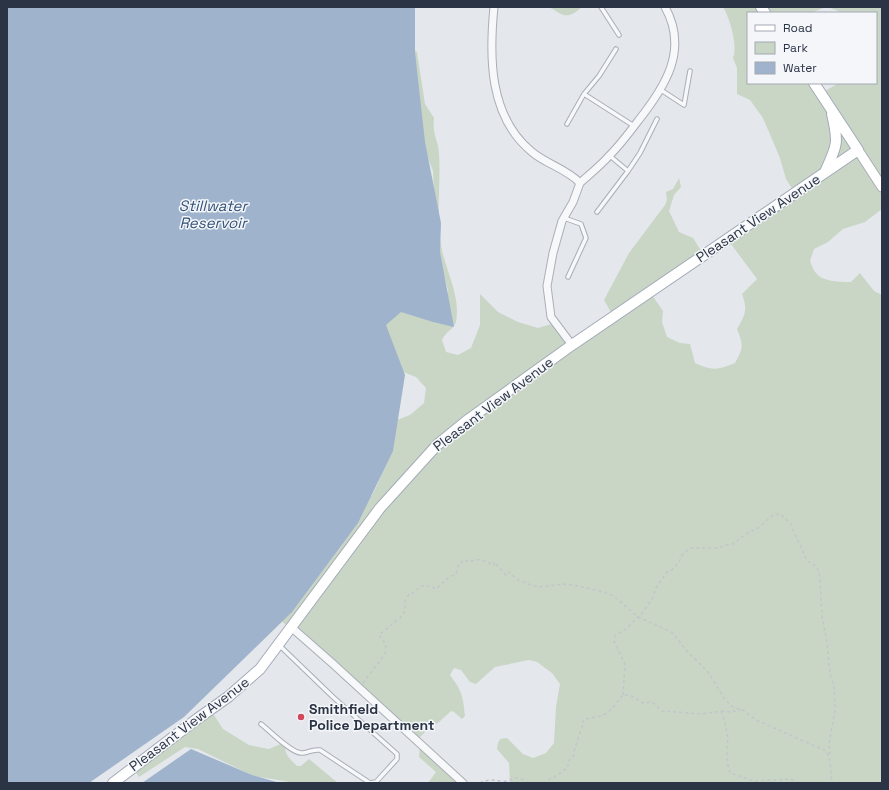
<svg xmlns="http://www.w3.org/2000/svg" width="889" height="790" font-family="'Space Grotesk',sans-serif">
	<rect width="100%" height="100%" fill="#e4e7ec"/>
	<path fill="#c9d6c5" d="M549,7H582C567,20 564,16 549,7Z
		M723,7H826L811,13H748V83H811L820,94L837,84L876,83V13H843L828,7H882V209L865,222L843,229L828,242L814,249L810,261C812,265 813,270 816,273C823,282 841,282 851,282L860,273L874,291L882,295V783H510L509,763L497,749L498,743L500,739L507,738L523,754L533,758L546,753L554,743L556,707L560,684L552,673L537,662L529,660L495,667L476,684L470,682L461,670L454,668L450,675C462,691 463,696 465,716L462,719L454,712L451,711L438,723L432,725L417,740L292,629L281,621L372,495C385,472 390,445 397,420L410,415L424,403L426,388L416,377L398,370L379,325L399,311L445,309L448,290L436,247L433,171L427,155L417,141L411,47L417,52L425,104L434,118C432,134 438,139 439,153C441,183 436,215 441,245C445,270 461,295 456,322C454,329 446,331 442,340L446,352L458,355L471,348L480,325V294L498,312L518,322L538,328L555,323L571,349L613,316L604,300L629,253L665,205L667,200L666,192L673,189L679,178L681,187L674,195L669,211L679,232L693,238L705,257L652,295L663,311L662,322L667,337L680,343L690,344L695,363C712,371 718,370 735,363C743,348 744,346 737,329C745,315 748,310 742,294L757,279L731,244V240L795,193L786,179L780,158L763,118L750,100L737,94V68L733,58C738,47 730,18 723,7Z
		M212,712L223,729L249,745L269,749L283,743L286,745C283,754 291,760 297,766H301L309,759L338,783H295L254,776L245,772L198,749L185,747L139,777L134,770Z
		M420,744L463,783H428L436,772L419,757Z"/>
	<path fill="#9fb4cc" d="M7,7H415V52L425,142L441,223L440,252L454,327L433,322L401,312L386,325L405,375L393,451L358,523L292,612L184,717L89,783H7Z
		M191,749L252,775L280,783H142Z"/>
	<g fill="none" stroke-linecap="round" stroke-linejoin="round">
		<defs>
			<path id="service" d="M601,7L619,35
				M616,49L599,76L584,94L634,126
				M661,90L684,105L690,71
				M567,124L584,94
				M628,171L640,153L657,119
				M597,212L628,171L610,156
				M564,218L581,224L586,238L568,277
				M261,724C269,730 292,754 302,753C308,753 311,749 320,750L370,783L376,782L397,759V754L333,697L279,645"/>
			<path id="minor" d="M494,7C489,57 489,117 532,152C546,164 567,169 580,183C590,174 600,166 609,156C620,145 629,133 638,121C665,87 689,50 665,7
				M572,345L551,317L547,286L553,253L562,221L573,202L580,183
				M291,627L332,663L463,783"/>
			<path id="secondary" d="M858,150L882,187"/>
			<path id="primary" d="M761,7L765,13
				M825,172C837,146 839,143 832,114
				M113,783L197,719L228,697L260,669L380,508L437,445L469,419L572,345L858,150L814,83"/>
		</defs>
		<use href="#service" stroke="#a9aeb7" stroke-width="5.5"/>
		<use href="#minor" stroke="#a9aeb7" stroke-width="9"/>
		<use href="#secondary" stroke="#a9aeb7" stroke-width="11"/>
		<use href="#primary" stroke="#a3abb8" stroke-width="12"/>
		<path stroke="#c2c5cb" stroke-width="1.5" stroke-dasharray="3 3" stroke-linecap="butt" d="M363,683L385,654L386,645L379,635L401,617L405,611V601L410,593H413L421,586H430L436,589L449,577L456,574L459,563L465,560L469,562C479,557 484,561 494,565V562L506,575L508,572L518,580L531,585L539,587L565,584L578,586L604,592L615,597L638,617L673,633L686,650L708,672L726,701L733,707L743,710L756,720L826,751C831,756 831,775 832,783
			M623,695L625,664L614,641L615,636L627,628L643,612L652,599L656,588L667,572L672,570L679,562L682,555L690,548H718L726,545L733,544L746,534L758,528L773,515L780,514L790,523L807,561L817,567L820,578L822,617L827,643L830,674L834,687L835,710L829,743L830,754
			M721,711L725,723L728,739L727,745V761L730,773L753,781L790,779L799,783
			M480,783C489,779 492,780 501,781C513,783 513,772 528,783
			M543,783L559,774L568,767V761L573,757L575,748L583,724V720C590,717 598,718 605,714C613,710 617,701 623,695H630L643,703L652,702L662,711L702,714L721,711L730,712L741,710"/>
		<use href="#service" stroke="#f7f8fa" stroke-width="3.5"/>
		<use href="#minor" stroke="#f7f8fa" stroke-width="7"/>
		<use href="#secondary" stroke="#fff" stroke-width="9"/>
		<use href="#primary" stroke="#fff" stroke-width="10"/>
	</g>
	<circle fill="#d1495b" stroke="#f4f6f9" stroke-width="1.5" cx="301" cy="717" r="4"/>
	<g text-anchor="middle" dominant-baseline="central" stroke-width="3" stroke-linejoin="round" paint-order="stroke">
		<g font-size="14" fill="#2b3445" stroke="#f4f6f9">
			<text transform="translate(758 218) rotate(-34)">Pleasant View Avenue</text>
			<text transform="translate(493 404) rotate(-37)">Pleasant View Avenue</text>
			<text transform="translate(189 724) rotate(-37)">Pleasant View Avenue</text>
		</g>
		<g font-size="14" font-weight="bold" fill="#2b3445" stroke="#f4f6f9" text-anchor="start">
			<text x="309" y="709">Smithfield<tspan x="309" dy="16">Police Department</tspan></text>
		</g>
		<g font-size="15" font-style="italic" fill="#34527a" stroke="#f4f6f9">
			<text x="213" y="205">Stillwater<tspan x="213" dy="17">Reservoir</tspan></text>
		</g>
	</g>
	<rect width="889" height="790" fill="none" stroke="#2b3445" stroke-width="16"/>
	<rect x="747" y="12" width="130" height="72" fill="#f4f6f9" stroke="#a4a8b1"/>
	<rect x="755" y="25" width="20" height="6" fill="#ffffff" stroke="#a4a8b1"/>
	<text x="783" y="32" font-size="12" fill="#2b3445">Road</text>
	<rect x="755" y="42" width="20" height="12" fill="#c9d6c5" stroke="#a4a8b1"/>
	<text x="783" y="52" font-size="12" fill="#2b3445">Park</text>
	<rect x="755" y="62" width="20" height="12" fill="#9fb4cc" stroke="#a4a8b1"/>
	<text x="783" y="72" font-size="12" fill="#2b3445">Water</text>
</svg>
